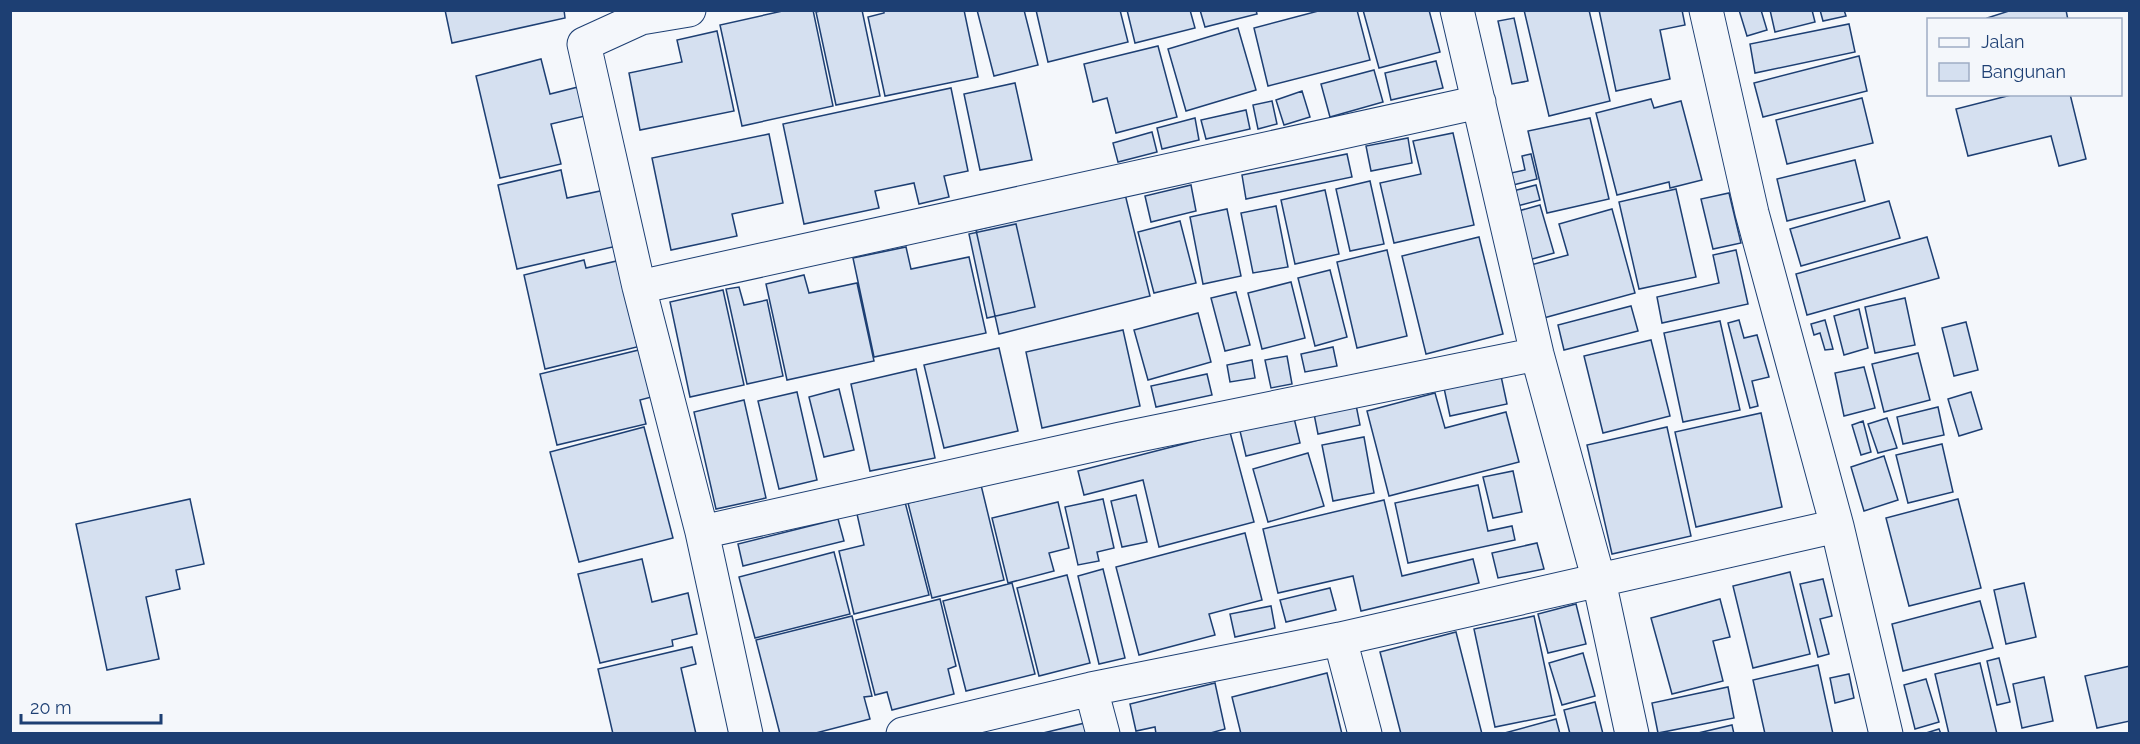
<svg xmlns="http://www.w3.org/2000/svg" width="2140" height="744" font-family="Raleway,sans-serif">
	<rect width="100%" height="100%" fill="#f4f7fb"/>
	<path fill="#d5e0f0" stroke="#1d3f73" stroke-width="1.5" d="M445,10H564L565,18L452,43Z
		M787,10H813L833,106L742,126L720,25Z
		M824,10H862L880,96L836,105L816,12Z
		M884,10H964L978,77L885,96L868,17L884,13Z
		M977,10H1024L1038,65L994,76Z
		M1036,10H1120L1128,42L1048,62Z
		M1127,10H1190L1195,28L1135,43Z
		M1200,10H1256L1257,14L1205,27Z
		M1322,10H1357L1370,60L1268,86L1254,28Z
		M1363,10H1429L1440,52L1379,68Z
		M1524,10H1589L1610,101L1549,116Z
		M1599,10H1682L1685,25L1660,30L1670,79L1616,91Z
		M1739,10H1761L1767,30L1747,36Z
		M1770,10H1812L1815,22L1775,32Z
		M1820,10H1844L1846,16L1823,21Z
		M2012,10H2066L2068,20H1987V18Z
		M1514,18L1528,81L1512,84L1498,21Z
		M1849,24L1855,52L1755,73L1750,44Z
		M1238,28L1256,90L1186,111L1168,49Z
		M717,31L734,111L640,130L629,73L682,62L677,40Z
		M1158,46L1177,117L1116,133L1107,98L1093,102L1084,64Z
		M1859,56L1867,91L1763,117L1754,83Z
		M541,59L550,94L578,87L585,116L551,124L561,164L500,178L476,76Z
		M1436,61L1443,88L1391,100L1385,73Z
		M1374,70L1383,102L1330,117L1321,84Z
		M1015,83L1032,160L980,170L964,94Z
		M951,88L968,171L944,176L949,197L919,204L914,183L875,191L879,208L804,224L783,124Z
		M1302,91L1310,117L1284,125L1276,100Z
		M2015,94H2070L2086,159L2059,166L2051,136L1968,156L1956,109Z
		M1862,98L1873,143L1787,164L1776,120Z
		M1651,99L1654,108L1681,101L1702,180L1670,188L1669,182L1617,195L1596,113Z
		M1272,101L1277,124L1258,129L1253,105Z
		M1246,110L1250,129L1206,139L1201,120Z
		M1195,118L1199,140L1162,149L1157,128Z
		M1590,118L1609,199L1547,213L1528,131Z
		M1152,132L1157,152L1118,162L1113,143Z
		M1453,133L1474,225L1394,243L1380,183L1421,174L1413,141Z
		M769,134L783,203L732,214L737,236L671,250L652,158Z
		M1408,138L1412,163L1371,171L1366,146Z
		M1347,154L1352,177L1246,199L1242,175Z
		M1531,154L1537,179L1513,185L1511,173L1525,170L1522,156Z
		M1855,160L1865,201L1787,221L1777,179Z
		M561,170L567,198L605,190L617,246L517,269L498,185Z
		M1370,181L1384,244L1350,251L1336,189Z
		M1191,185L1196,211L1151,222L1145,196Z
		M1536,185L1540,200L1517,206L1513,191Z
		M1676,189L1696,277L1639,289L1619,202Z
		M1325,190L1339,254L1295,264L1281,200Z
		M1729,193L1741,243L1713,249L1701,199Z
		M1125,194L1150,296L999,334L976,230Z
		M1889,201L1900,238L1801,266L1790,229Z
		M1540,205L1554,253L1525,261L1511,213Z
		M1276,206L1288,267L1253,273L1241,213Z
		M1227,209L1241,276L1203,284L1190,217Z
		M1612,209L1635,293L1540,319L1527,266L1568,255L1559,224Z
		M1180,221L1196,283L1154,293L1138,232Z
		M1016,224L1035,307L987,318L969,234Z
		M1479,237L1503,334L1426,354L1402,256Z
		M1927,237L1939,278L1807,315L1796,274Z
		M906,247L911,269L969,257L986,333L874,357L853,258Z
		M1387,250L1407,336L1357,348L1337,262Z
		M1736,250L1748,304L1662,323L1657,297L1719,283L1713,255Z
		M584,260L586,268L621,260L641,346L545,369L524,275Z
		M1330,270L1347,337L1315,346L1298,278Z
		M804,275L809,293L857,283L874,361L787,380L766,284Z
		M1291,282L1305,338L1262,349L1248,293Z
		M739,287L744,305L767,300L783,376L747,384L726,289Z
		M723,290L744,385L690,397L670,302Z
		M1236,292L1250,345L1225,351L1211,298Z
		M1905,298L1915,345L1875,353L1865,307Z
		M1631,306L1638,331L1564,350L1558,325Z
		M1859,309L1868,348L1844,355L1834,316Z
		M1198,313L1211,362L1148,380L1134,330Z
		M1739,320L1744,338L1757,335L1769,377L1752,381L1758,406L1750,408L1728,323Z
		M1825,320L1833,349L1825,350L1820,333L1814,335L1811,324Z
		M1720,321L1740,410L1683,422L1664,333Z
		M1966,322L1978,370L1954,376L1942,328Z
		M1123,330L1140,406L1042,428L1026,352Z
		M1651,340L1670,416L1603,433L1584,356Z
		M1333,347L1337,366L1305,372L1301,354Z
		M647,348L659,395L640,400L646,424L557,445L540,374Z
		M999,348L1018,431L944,448L924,365Z
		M1918,353L1930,400L1884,412L1872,364Z
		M1287,356L1292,384L1271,388L1265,360Z
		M1252,360L1255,378L1230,382L1227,365Z
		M1864,367L1875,408L1844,416L1835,373Z
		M916,369L935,458L870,471L851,384Z
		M1207,374L1212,395L1156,407L1151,386Z
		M1501,376L1507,404L1450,416L1444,388Z
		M839,389L854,450L824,457L809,397Z
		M797,392L817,480L779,489L758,401Z
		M1971,392L1982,429L1959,436L1948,399Z
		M1435,393L1445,428L1506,412L1519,462L1389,496L1367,411Z
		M744,400L766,498L716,509L694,412Z
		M1356,405L1360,425L1318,434L1314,414Z
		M1938,407L1944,435L1903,444L1897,417Z
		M1761,413L1782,507L1696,527L1675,432Z
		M1294,418L1300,443L1246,456L1240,431Z
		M1887,418L1897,448L1878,453L1868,424Z
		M1863,421L1871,452L1861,455L1852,425Z
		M644,427L673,538L579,562L550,452Z
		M1667,427L1691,536L1612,554L1587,445Z
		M1230,432L1254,522L1159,547L1143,480L1084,495L1078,471Z
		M1364,437L1374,493L1333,501L1322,445Z
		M1942,444L1953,492L1908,503L1896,455Z
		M1308,453L1324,506L1268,522L1253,469Z
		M1884,456L1898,500L1864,511L1851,467Z
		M1513,471L1522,512L1493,518L1483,477Z
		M981,485L1004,580L932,598L908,503Z
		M1478,485L1488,531L1512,526L1515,540L1408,563L1395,503Z
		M1136,495L1147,542L1122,547L1111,501Z
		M190,499L204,564L176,570L180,589L146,597L159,659L107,670L76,524Z
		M1103,499L1114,548L1097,552L1099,561L1078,565L1065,507Z
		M1958,499L1981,588L1909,606L1886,518Z
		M1384,500L1402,576L1473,559L1479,583L1361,611L1353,576L1278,593L1263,529Z
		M905,502L929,595L854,614L839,551L864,545L857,514Z
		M1058,502L1069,548L1049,553L1054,571L1008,583L992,518Z
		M838,519L844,541L743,566L738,544Z
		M1245,533L1262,600L1209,614L1215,635L1139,655L1116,567Z
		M1537,543L1544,569L1498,578L1492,553Z
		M834,552L850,614L755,638L739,577Z
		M642,559L652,602L688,593L697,634L672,640L673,646L600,663L578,574Z
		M1103,569L1125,658L1099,664L1078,576Z
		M1790,572L1810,654L1753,668L1733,586Z
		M1067,575L1090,663L1039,676L1017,588Z
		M1823,579L1832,616L1820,619L1829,654L1818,657L1800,584Z
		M1012,583L1035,674L966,691L943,601Z
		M2024,583L2036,637L2006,644L1994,590Z
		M1330,588L1336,610L1286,622L1280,600Z
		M940,599L956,666L948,669L954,694L892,710L887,692L875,695L856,620Z
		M1720,599L1730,637L1713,641L1723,681L1672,694L1651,618Z
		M1980,601L1993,648L1903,671L1892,624Z
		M1576,604L1586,644L1548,653L1538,614Z
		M1271,606L1275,628L1235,637L1230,614Z
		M852,616L872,696L864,697L870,719L812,734H780L756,640Z
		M1534,616L1555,715L1495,727L1474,629Z
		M1456,632L1482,734H1401L1380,652Z
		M692,647L696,664L681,668L696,734H613L598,669Z
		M1583,653L1595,696L1562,705L1549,663Z
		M1999,658L2010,702L1997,705L1987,661Z
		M1980,663L1997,734H1949L1935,674Z
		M1818,665L1833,734H1765L1753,680Z
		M2130,666V721L2097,728L2085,676Z
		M1327,673L1342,734H1241L1232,697Z
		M1849,674L1854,698L1835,703L1830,678Z
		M2044,677L2053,721L2022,728L2013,684Z
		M1926,679L1939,722L1915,729L1904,685Z
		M1215,683L1225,729L1207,734H1156L1155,727L1136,731L1130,704Z
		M1728,687L1734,718L1658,733L1652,703Z
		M1595,702L1603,734H1570L1564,710Z
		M1556,719L1560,734H1501Z
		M1089,722L1092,734H1039Z
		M1732,725L1734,734H1694Z
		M1939,729L1941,734H1923Z"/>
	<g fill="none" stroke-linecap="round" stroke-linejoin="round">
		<defs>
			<path id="minor" d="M689,10L641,18L584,44L639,287L702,532L746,734
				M1457,10L1537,354L1599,581L1632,734
				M1706,10L1752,213L1837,526L1886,734
				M639,287L1479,102
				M702,532L1120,439L1537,354
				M1340,639L1365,734
				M1091,689L1103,734
				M903,734L1091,689L1340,639L1837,526"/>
		</defs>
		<use href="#minor" stroke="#1d3f73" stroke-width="35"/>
		<use href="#minor" stroke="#f4f7fb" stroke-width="33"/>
	</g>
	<rect width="2140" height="744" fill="none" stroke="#1d3f73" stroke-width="24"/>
	<rect x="1927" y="18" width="195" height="78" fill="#f4f7fb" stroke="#9eadc5" stroke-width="1.5"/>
	<rect x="1939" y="38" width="30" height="9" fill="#f4f7fb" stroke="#9eadc5" stroke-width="1.5"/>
	<text x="1981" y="48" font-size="18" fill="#1d3f73">Jalan</text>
	<rect x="1939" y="63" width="30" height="18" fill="#d5e0f0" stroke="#9eadc5" stroke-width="1.5"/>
	<text x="1981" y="78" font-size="18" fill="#1d3f73">Bangunan</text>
	<path d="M21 714v9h140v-9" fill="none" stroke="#1d3f73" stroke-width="3"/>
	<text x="30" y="714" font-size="18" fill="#1d3f73" stroke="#f4f7fb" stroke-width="4.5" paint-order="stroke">20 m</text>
</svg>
